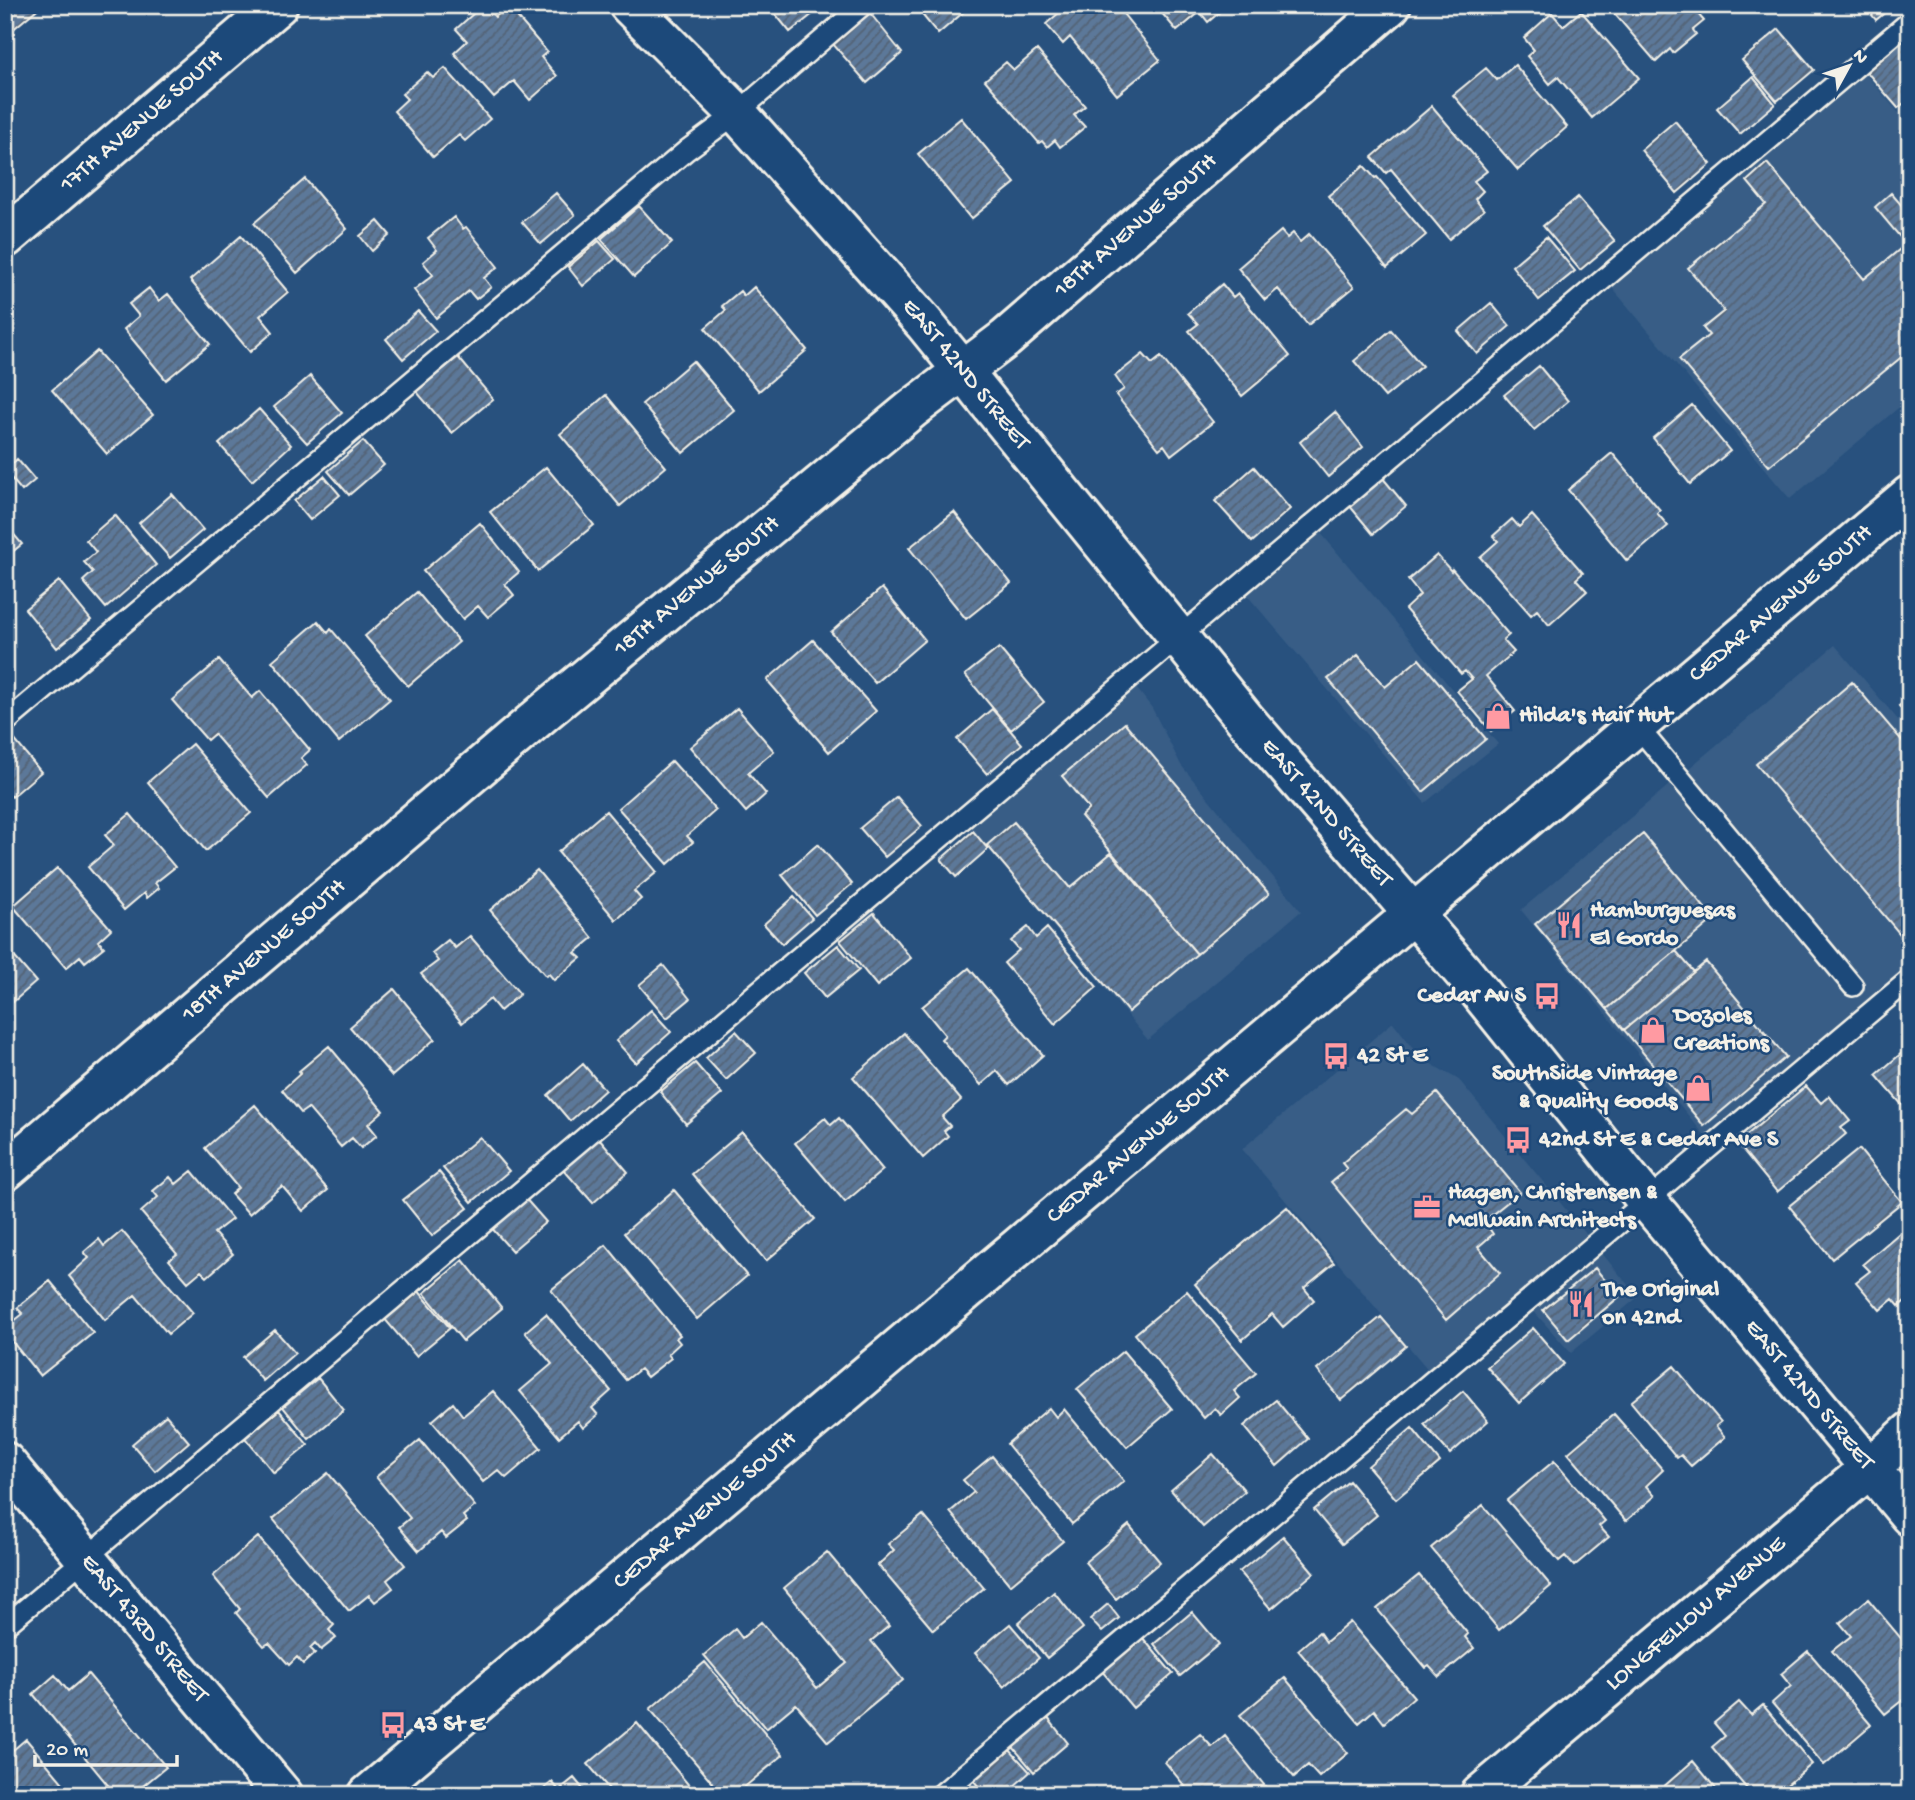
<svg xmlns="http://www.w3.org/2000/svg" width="1915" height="1800" font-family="'Gochi Hand',sans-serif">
	<defs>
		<pattern id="building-hatch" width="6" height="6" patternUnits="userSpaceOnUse" patternTransform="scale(1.75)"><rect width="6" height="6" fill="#5b7899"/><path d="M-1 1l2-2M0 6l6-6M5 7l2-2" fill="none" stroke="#536274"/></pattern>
	</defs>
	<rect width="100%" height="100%" fill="#28517e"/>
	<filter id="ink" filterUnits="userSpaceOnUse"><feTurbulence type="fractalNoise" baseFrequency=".0143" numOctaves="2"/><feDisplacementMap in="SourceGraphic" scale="14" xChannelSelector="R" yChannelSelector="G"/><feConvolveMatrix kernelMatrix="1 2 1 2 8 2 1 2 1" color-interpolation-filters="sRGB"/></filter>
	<g filter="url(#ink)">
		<path fill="#375d86" d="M1862,70L1910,126V398L1790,499L1608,283Z
			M1320,532L1498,744L1425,803L1246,594Z
			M1835,645L1910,734V965L1705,1136L1521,910Z
			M1130,680L1152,708L1181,765L1301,911L1148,1040L965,821Z
			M1393,1022L1421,1058L1459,1080L1638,1297L1571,1353L1520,1296L1430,1372L1242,1149Z"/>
		<path fill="url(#building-hatch)" stroke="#f4f1e8" stroke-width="2" d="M5,5H42L5,36Z
			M483,5H485L495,17L508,6L547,52L541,57L557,76L530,100L514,81L494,98L454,53L467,41L456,29Z
			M768,5H822L823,6L790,32Z
			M914,5H972L938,34Z
			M1053,5H1116L1160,60L1117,95L1070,37L1063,44L1046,24L1060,12Z
			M1155,5H1228L1208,22L1200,12L1177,31Z
			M1607,5H1690L1704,21L1693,30L1696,34L1673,53L1670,49L1656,62Z
			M1864,5H1894L1876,20Z
			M1581,11L1639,78L1592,118L1558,77L1550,84L1527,56L1534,50L1524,38L1552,13L1563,26Z
			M870,13L902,53L867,83L832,43Z
			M1779,29L1814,70L1777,101L1742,60Z
			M1902,40L1910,48V98L1898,108L1866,71Z
			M1037,50L1085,106L1074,115L1085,127L1060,147L1055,140L1047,147L1042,141L1039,143L985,80L1006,62L1014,70Z
			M1515,65L1567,127L1518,170L1453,95L1486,68L1497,80Z
			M445,68L490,119L465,141L459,135L433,157L394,111L407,99L402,94L427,72L433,78Z
			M1753,77L1775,104L1740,134L1717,108Z
			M1432,106L1487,171L1474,181L1483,191L1475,199L1484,210L1449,239L1391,169L1386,173L1372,157Z
			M961,118L1015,183L971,219L918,154Z
			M1675,121L1711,164L1677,193L1641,150Z
			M1767,163L1864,279L1906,244L1875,207L1891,193L1910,215V350L1769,466L1679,359L1709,335L1703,328L1724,311L1688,268L1766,204L1747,181Z
			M1364,166L1375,178L1377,177L1426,235L1387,268L1328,196Z
			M305,179L347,229L297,273L254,223Z
			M556,193L575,215L541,244L522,222Z
			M1578,197L1615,241L1580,270L1543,226Z
			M639,206L672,243L634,277L601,239Z
			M454,217L463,229L466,227L498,267L484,278L491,287L476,299L469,291L436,318L414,290L433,275L423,262L437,250L428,238Z
			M378,221L390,235L372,251L360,236Z
			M1281,231L1287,238L1293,233L1300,242L1309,234L1354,287L1308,325L1278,289L1265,300L1238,268Z
			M241,236L288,292L260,316L273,332L250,352L190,280Z
			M1546,237L1575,271L1539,300L1512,266Z
			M599,241L615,259L583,286L568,267Z
			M1222,284L1233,297L1238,293L1290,356L1242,396L1189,331L1198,324L1188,313Z
			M754,287L807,350L759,391L705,328L726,310L722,306L740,291L744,296Z
			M149,288L159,301L168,294L210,344L166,380L124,329L139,316L129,304Z
			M1491,303L1510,326L1477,354L1458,331Z
			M418,311L436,331L403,359L386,339Z
			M1391,330L1422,366L1385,397L1354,361Z
			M97,351L153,415L107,454L52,390Z
			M1143,354L1152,364L1161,357L1213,422L1171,455L1164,445L1159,449L1116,395L1124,389L1115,376Z
			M458,357L493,399L452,433L416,391Z
			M693,361L734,410L683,453L642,404Z
			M1539,366L1568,401L1534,430L1504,395Z
			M310,376L342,413L307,443L274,407Z
			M606,395L666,467L620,506L560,434Z
			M1692,405L1730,451L1690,484L1653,438Z
			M259,409L291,445L252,481L219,444Z
			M1335,412L1363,447L1328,477L1300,442Z
			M363,441L384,465L349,495L328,471Z
			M1612,453L1660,510L1657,513L1668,526L1627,561L1568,490Z
			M17,459L35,480L22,491L5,471Z
			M546,467L594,525L538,571L490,512Z
			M1254,467L1290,509L1252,542L1215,501Z
			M324,476L340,495L310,520L294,501Z
			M1382,477L1406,506L1373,534L1349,505Z
			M172,494L203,530L170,558L139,523Z
			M954,512L1011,583L966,619L909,548Z
			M115,515L156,565L106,608L83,581L93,572L84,562L96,552L86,540Z
			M1532,515L1583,573L1576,579L1587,591L1549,625L1537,610L1531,615L1480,557L1498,541L1493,536L1512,519L1519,527Z
			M480,523L519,572L505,584L514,595L488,617L478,606L463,619L423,571Z
			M5,524L22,544L5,558Z
			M1437,555L1451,571L1452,569L1509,635L1503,640L1514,652L1486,676L1515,711L1491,731L1457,691L1472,679L1465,671L1461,674L1405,609L1420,595L1408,580Z
			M59,581L91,620L57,648L25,609Z
			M882,588L925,640L875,683L831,632Z
			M417,592L459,642L408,686L365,636Z
			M318,621L328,633L331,629L390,699L339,742L272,661Z
			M813,640L876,711L829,752L767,680Z
			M999,648L1044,702L1011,730L965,675Z
			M1358,655L1385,687L1419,659L1486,739L1423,792L1328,679Z
			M219,660L252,698L260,691L310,750L301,758L307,765L269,798L214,734L207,740L172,700Z
			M1852,682L1910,750V946L1756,764Z
			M1910,697V720L1899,706Z
			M737,708L774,751L748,773L766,794L746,812L690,747Z
			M992,709L1022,744L987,774L957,739Z
			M1125,723L1269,894L1197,954L1081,816L1089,809L1062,776Z
			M13,738L41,772L12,797L5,790V745Z
			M192,744L251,813L206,851L148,782Z
			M672,761L716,810L687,836L693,842L668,864L618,808Z
			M897,797L922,826L885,857L860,828Z
			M606,811L657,872L634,891L641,899L616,920L558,852Z
			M130,814L175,867L155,883L159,888L147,898L144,893L124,910L88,867L114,845L105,835Z
			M1014,822L1070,888L1111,853L1197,954L1128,1012L987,845Z
			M973,831L988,849L956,877L941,859Z
			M1643,834L1714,919L1607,1009L1535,924Z
			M818,844L852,884L815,915L782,875Z
			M57,868L111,929L98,941L104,947L85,962L80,956L66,968L13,906Z
			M537,870L593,938L575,953L581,958L554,980L549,974L546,976L490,910Z
			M794,897L812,918L782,944L764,924Z
			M874,913L911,958L877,986L840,941Z
			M1028,927L1036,938L1047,928L1097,987L1055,1024L1004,963L1019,950L1011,941Z
			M470,936L520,994L500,1011L490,999L462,1023L421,974L438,961L432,953L448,940L455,948Z
			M838,945L859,970L825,998L804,973Z
			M5,946L36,982L5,1009Z
			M1676,951L1694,972L1624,1030L1607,1009Z
			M1706,962L1786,1057L1704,1126L1624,1030Z
			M663,965L690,999L667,1018L639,985Z
			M969,968L1043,1055L1009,1085L997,1071L981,1085L941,1039L945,1035L922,1007Z
			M394,989L435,1039L392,1076L350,1027Z
			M651,1010L671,1032L636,1063L616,1041Z
			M736,1031L756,1053L726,1080L706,1058Z
			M904,1033L961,1100L942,1117L950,1126L944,1131L948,1136L923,1158L853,1077Z
			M329,1046L383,1111L368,1124L377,1135L361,1148L352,1138L341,1147L308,1108L301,1113L282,1090L301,1073L299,1071Z
			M1910,1046V1114L1876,1075Z
			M695,1063L722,1094L686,1124L660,1092Z
			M583,1064L605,1090L570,1121L548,1095Z
			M1806,1086L1821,1103L1829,1096L1850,1121L1841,1128L1846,1134L1777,1192L1737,1143Z
			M1437,1093L1520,1192L1484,1221L1493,1234L1478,1247L1500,1273L1446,1320L1331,1182L1347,1169L1342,1163L1406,1109L1412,1114Z
			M255,1105L328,1190L303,1211L282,1186L249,1214L231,1194L238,1188L205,1148Z
			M825,1118L831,1125L839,1118L883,1170L845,1202L795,1143Z
			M742,1132L815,1219L766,1261L692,1174Z
			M480,1137L509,1171L472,1202L443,1168Z
			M599,1138L628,1172L593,1203L563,1169Z
			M1859,1149L1902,1202L1832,1259L1789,1206Z
			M192,1171L232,1219L214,1233L233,1254L207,1277L201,1271L188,1282L169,1260L177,1254L141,1212L158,1197L153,1191L170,1177L176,1184Z
			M439,1172L468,1208L432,1236L403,1200Z
			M674,1190L747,1276L697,1319L624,1233Z
			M524,1197L546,1222L512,1251L490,1226Z
			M1287,1207L1334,1263L1304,1288L1314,1300L1283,1327L1272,1314L1242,1340L1195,1284Z
			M1910,1224V1297L1899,1306L1893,1299L1880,1310L1856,1282L1870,1271L1863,1264Z
			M122,1231L193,1313L168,1334L135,1295L105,1320L69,1276L89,1258L84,1252L99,1239L104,1246Z
			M606,1245L680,1335L676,1338L680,1343L668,1354L671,1358L647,1377L640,1369L626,1380L551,1290Z
			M463,1260L502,1308L463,1341L424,1293Z
			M1595,1268L1619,1297L1568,1340L1543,1310Z
			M50,1281L93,1333L40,1376L5,1333V1328L23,1314L17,1308Z
			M417,1289L450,1328L416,1356L383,1317Z
			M1187,1291L1256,1373L1234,1391L1240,1398L1221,1415L1215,1408L1204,1418L1135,1334Z
			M546,1314L611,1391L592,1408L598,1415L583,1428L578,1421L559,1437L520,1391L552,1364L525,1332Z
			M1381,1317L1406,1346L1341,1400L1317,1370Z
			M1533,1328L1564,1364L1519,1403L1487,1367Z
			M275,1330L295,1353L263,1381L243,1357Z
			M1123,1351L1172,1409L1127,1447L1077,1389Z
			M1674,1366L1721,1422L1716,1426L1725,1437L1691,1466L1681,1455L1677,1458L1631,1402Z
			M318,1378L344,1410L309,1439L283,1407Z
			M493,1391L541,1448L506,1478L498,1470L483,1482L432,1421L453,1403L463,1416Z
			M1463,1391L1488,1421L1450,1454L1424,1424Z
			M1276,1400L1308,1439L1277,1466L1244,1426Z
			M1049,1408L1056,1417L1064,1409L1124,1481L1072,1524L1007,1444Z
			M279,1410L308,1445L274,1473L245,1438Z
			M1614,1414L1663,1470L1646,1486L1655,1496L1626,1521L1568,1453Z
			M166,1415L189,1442L155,1471L132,1444Z
			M1412,1428L1440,1462L1396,1499L1368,1466Z
			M420,1440L475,1506L463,1516L467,1521L446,1538L441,1532L419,1551L399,1527L410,1518L376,1477Z
			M1213,1454L1245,1491L1203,1527L1171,1490Z
			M992,1456L1063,1541L1010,1585L950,1512L974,1492L963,1480Z
			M1554,1461L1605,1521L1599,1526L1609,1537L1574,1566L1565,1556L1559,1561L1507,1500Z
			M328,1473L405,1565L387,1580L393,1588L375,1602L369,1595L349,1611L273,1519Z
			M1349,1481L1377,1515L1342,1544L1314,1510Z
			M1483,1505L1551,1586L1499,1630L1431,1548Z
			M923,1515L984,1588L933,1630L878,1565L894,1550L888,1544Z
			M1129,1525L1160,1562L1116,1599L1085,1562Z
			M1283,1536L1314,1573L1271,1609L1239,1572Z
			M258,1537L334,1625L329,1630L336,1638L321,1650L315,1643L310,1648L315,1653L303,1664L297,1657L289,1665L269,1643L264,1646L236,1613L240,1609L213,1576Z
			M827,1552L889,1626L871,1641L903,1680L828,1742L796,1704L766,1729L704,1655L735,1629L742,1638L761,1622L817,1688L847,1663L784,1588Z
			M1419,1575L1468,1634L1465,1637L1474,1648L1439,1677L1429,1666L1426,1668L1377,1609Z
			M1054,1592L1083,1628L1047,1658L1018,1623Z
			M1868,1599L1910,1649V1694L1885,1714L1832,1651L1851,1636L1840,1623Z
			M1108,1604L1119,1618L1102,1632L1090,1619Z
			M1192,1612L1219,1644L1180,1676L1154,1644Z
			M1350,1622L1414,1697L1384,1723L1374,1710L1359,1723L1298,1650L1319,1632L1326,1642Z
			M1010,1624L1039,1658L1004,1687L975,1653Z
			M1142,1637L1173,1674L1133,1708L1101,1670Z
			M1808,1651L1871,1725L1824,1765L1772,1703L1791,1686L1781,1674Z
			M705,1662L783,1755L735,1795H723L650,1709Z
			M88,1674L166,1767L132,1795H116L33,1694L55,1675L68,1691Z
			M1285,1678L1348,1753L1319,1777L1308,1765L1294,1777L1240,1715Z
			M1739,1702L1751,1715L1763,1705L1812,1764L1775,1795H1752L1712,1747L1725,1736L1714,1723Z
			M1047,1717L1068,1743L1034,1772L1012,1746Z
			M637,1723L697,1795H614L588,1764Z
			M1200,1734L1212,1747L1225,1736L1272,1795H1192L1165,1762Z
			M26,1739L73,1795H5V1757Z
			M1009,1749L1030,1772L1004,1795H986L973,1780Z
			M1693,1761L1721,1795H1657L1663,1789L1662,1788Z
			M574,1778L588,1795H537L552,1782L559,1790Z"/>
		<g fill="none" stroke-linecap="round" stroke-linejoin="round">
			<defs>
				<path id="service" d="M5,723L687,150L737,113L863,5
					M1637,726L1853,986
					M5,1626L1910,21
					M940,1795L1910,979"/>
				<g id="minor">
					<path id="s1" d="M5,238L278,5"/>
					<path id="s2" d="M5,1171L547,710L912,409L1005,339L1391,5"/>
					<path id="s3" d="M5,1462L283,1795"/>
					<path id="s4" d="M1480,1795L1870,1468L1910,1432"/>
				</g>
				<g id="tertiary">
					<path id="s5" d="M629,5L737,113L924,323L1245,719L1465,974L1647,1201L1910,1516"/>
				</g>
				<g id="secondary">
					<path id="s6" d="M368,1795L1910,495"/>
				</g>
			</defs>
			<use href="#service" stroke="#f4f1e8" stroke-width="24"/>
			<use href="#minor" stroke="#f4f1e8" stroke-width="44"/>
			<use href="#tertiary" stroke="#f4f1e8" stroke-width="44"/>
			<use href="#secondary" stroke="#f4f1e8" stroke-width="44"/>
			<use href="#service" stroke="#1f4a7a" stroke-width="19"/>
			<use href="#minor" stroke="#1f4a7a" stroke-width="38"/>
			<use href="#tertiary" stroke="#1f4a7a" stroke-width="38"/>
			<use href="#secondary" stroke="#1f4a7a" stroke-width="38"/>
		</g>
	</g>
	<defs>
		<symbol id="shop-bare" viewBox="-9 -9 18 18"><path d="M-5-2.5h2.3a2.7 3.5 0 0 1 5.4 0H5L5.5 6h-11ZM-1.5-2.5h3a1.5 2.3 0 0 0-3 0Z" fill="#ff9aa2" stroke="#1f4a7a" stroke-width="2.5" paint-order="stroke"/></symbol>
		<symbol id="restaurant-bare" viewBox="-9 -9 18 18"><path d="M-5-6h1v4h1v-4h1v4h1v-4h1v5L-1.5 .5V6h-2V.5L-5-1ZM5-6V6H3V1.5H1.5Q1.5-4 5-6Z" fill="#ff9aa2" stroke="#1f4a7a" stroke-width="2.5" paint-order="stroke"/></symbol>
		<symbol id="bus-bare" viewBox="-9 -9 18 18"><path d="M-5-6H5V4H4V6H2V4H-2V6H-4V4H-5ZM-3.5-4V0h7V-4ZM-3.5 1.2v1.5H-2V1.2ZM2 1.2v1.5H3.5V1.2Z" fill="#ff9aa2" stroke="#1f4a7a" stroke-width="2.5" paint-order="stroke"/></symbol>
		<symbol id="office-bare" viewBox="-9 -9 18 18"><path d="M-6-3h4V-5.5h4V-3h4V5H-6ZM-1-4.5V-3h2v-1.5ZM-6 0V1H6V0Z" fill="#ff9aa2" stroke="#1f4a7a" stroke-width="2.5" paint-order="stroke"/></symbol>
	</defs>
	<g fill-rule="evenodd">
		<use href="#shop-bare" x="1479" y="697" width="38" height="38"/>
		<use href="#restaurant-bare" x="1550" y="906" width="38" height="38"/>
		<use href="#bus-bare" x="1528" y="977" width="38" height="38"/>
		<use href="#shop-bare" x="1634" y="1011" width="38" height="38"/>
		<use href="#bus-bare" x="1317" y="1037" width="38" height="38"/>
		<use href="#shop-bare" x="1679" y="1069" width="38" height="38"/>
		<use href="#bus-bare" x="1499" y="1121" width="38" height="38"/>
		<use href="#office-bare" x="1408" y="1188" width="38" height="38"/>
		<use href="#restaurant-bare" x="1562" y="1285" width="38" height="38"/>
		<use href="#bus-bare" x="374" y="1706" width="38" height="38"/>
	</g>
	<g text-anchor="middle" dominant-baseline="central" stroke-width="5" stroke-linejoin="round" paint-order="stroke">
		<g font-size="24" fill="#f4f1e8" stroke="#1f4a7a">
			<text stroke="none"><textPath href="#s1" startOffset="180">17TH AVENUE SOUTH</textPath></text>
			<text stroke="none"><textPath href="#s2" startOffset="1474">18TH AVENUE SOUTH</textPath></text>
			<text stroke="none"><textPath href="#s5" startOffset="500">EAST 42ND STREET</textPath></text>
			<text stroke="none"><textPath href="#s2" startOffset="906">18TH AVENUE SOUTH</textPath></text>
			<text stroke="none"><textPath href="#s6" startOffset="1848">CEDAR AVENUE SOUTH</textPath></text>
			<text stroke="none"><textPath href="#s5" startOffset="1068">EAST 42ND STREET</textPath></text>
			<text stroke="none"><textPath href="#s2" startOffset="340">18TH AVENUE SOUTH</textPath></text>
			<text stroke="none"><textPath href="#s6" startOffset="1008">CEDAR AVENUE SOUTH</textPath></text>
			<text stroke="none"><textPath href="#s5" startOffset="1824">EAST 42ND STREET</textPath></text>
			<text stroke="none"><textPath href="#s6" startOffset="441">CEDAR AVENUE SOUTH</textPath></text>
			<text stroke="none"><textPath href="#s4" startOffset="282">LONGFELLOW AVENUE</textPath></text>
			<text stroke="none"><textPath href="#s3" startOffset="217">EAST 43RD STREET</textPath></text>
		</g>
		<g font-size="24" font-weight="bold" fill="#f4f1e8" stroke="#1f4a7a" text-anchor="start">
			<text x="1519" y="716">Hilda's Hair Hut</text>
			<text x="1590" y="911">Hamburguesas<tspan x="1590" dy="28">El Gordo</tspan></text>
			<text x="1526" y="996" text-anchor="end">Cedar Av S</text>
			<text x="1674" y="1016">Dozoles<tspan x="1674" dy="28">Creations</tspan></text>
			<text x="1357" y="1056">42 St E</text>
			<text x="1677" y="1074" text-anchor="end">SouthSide Vintage<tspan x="1677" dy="28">&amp; Quality Goods</tspan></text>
			<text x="1539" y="1140">42nd St E &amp; Cedar Ave S</text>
			<text x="1448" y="1193">Hagen, Christensen &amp;<tspan x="1448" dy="28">McIlwain Architects</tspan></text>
			<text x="1602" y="1290">The Original<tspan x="1602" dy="28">on 42nd</tspan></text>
			<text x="414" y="1725">43 St E</text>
		</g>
	</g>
	<rect width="1915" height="1800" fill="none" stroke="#1f4a7a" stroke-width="28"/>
	<rect x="14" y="14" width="1887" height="1772" fill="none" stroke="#f4f1e8" stroke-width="2.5" filter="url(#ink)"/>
	<g transform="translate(1849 66) rotate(50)" stroke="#1f4a7a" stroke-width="5" paint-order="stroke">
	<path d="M0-5L12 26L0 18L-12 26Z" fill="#f4f1e8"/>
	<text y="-10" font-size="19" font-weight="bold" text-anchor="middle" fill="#f4f1e8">N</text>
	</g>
	<path d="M35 1755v10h142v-10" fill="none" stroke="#f4f1e8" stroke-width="3.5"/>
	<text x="46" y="1755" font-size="21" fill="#f4f1e8" stroke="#1f4a7a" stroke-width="5" paint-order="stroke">20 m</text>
</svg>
